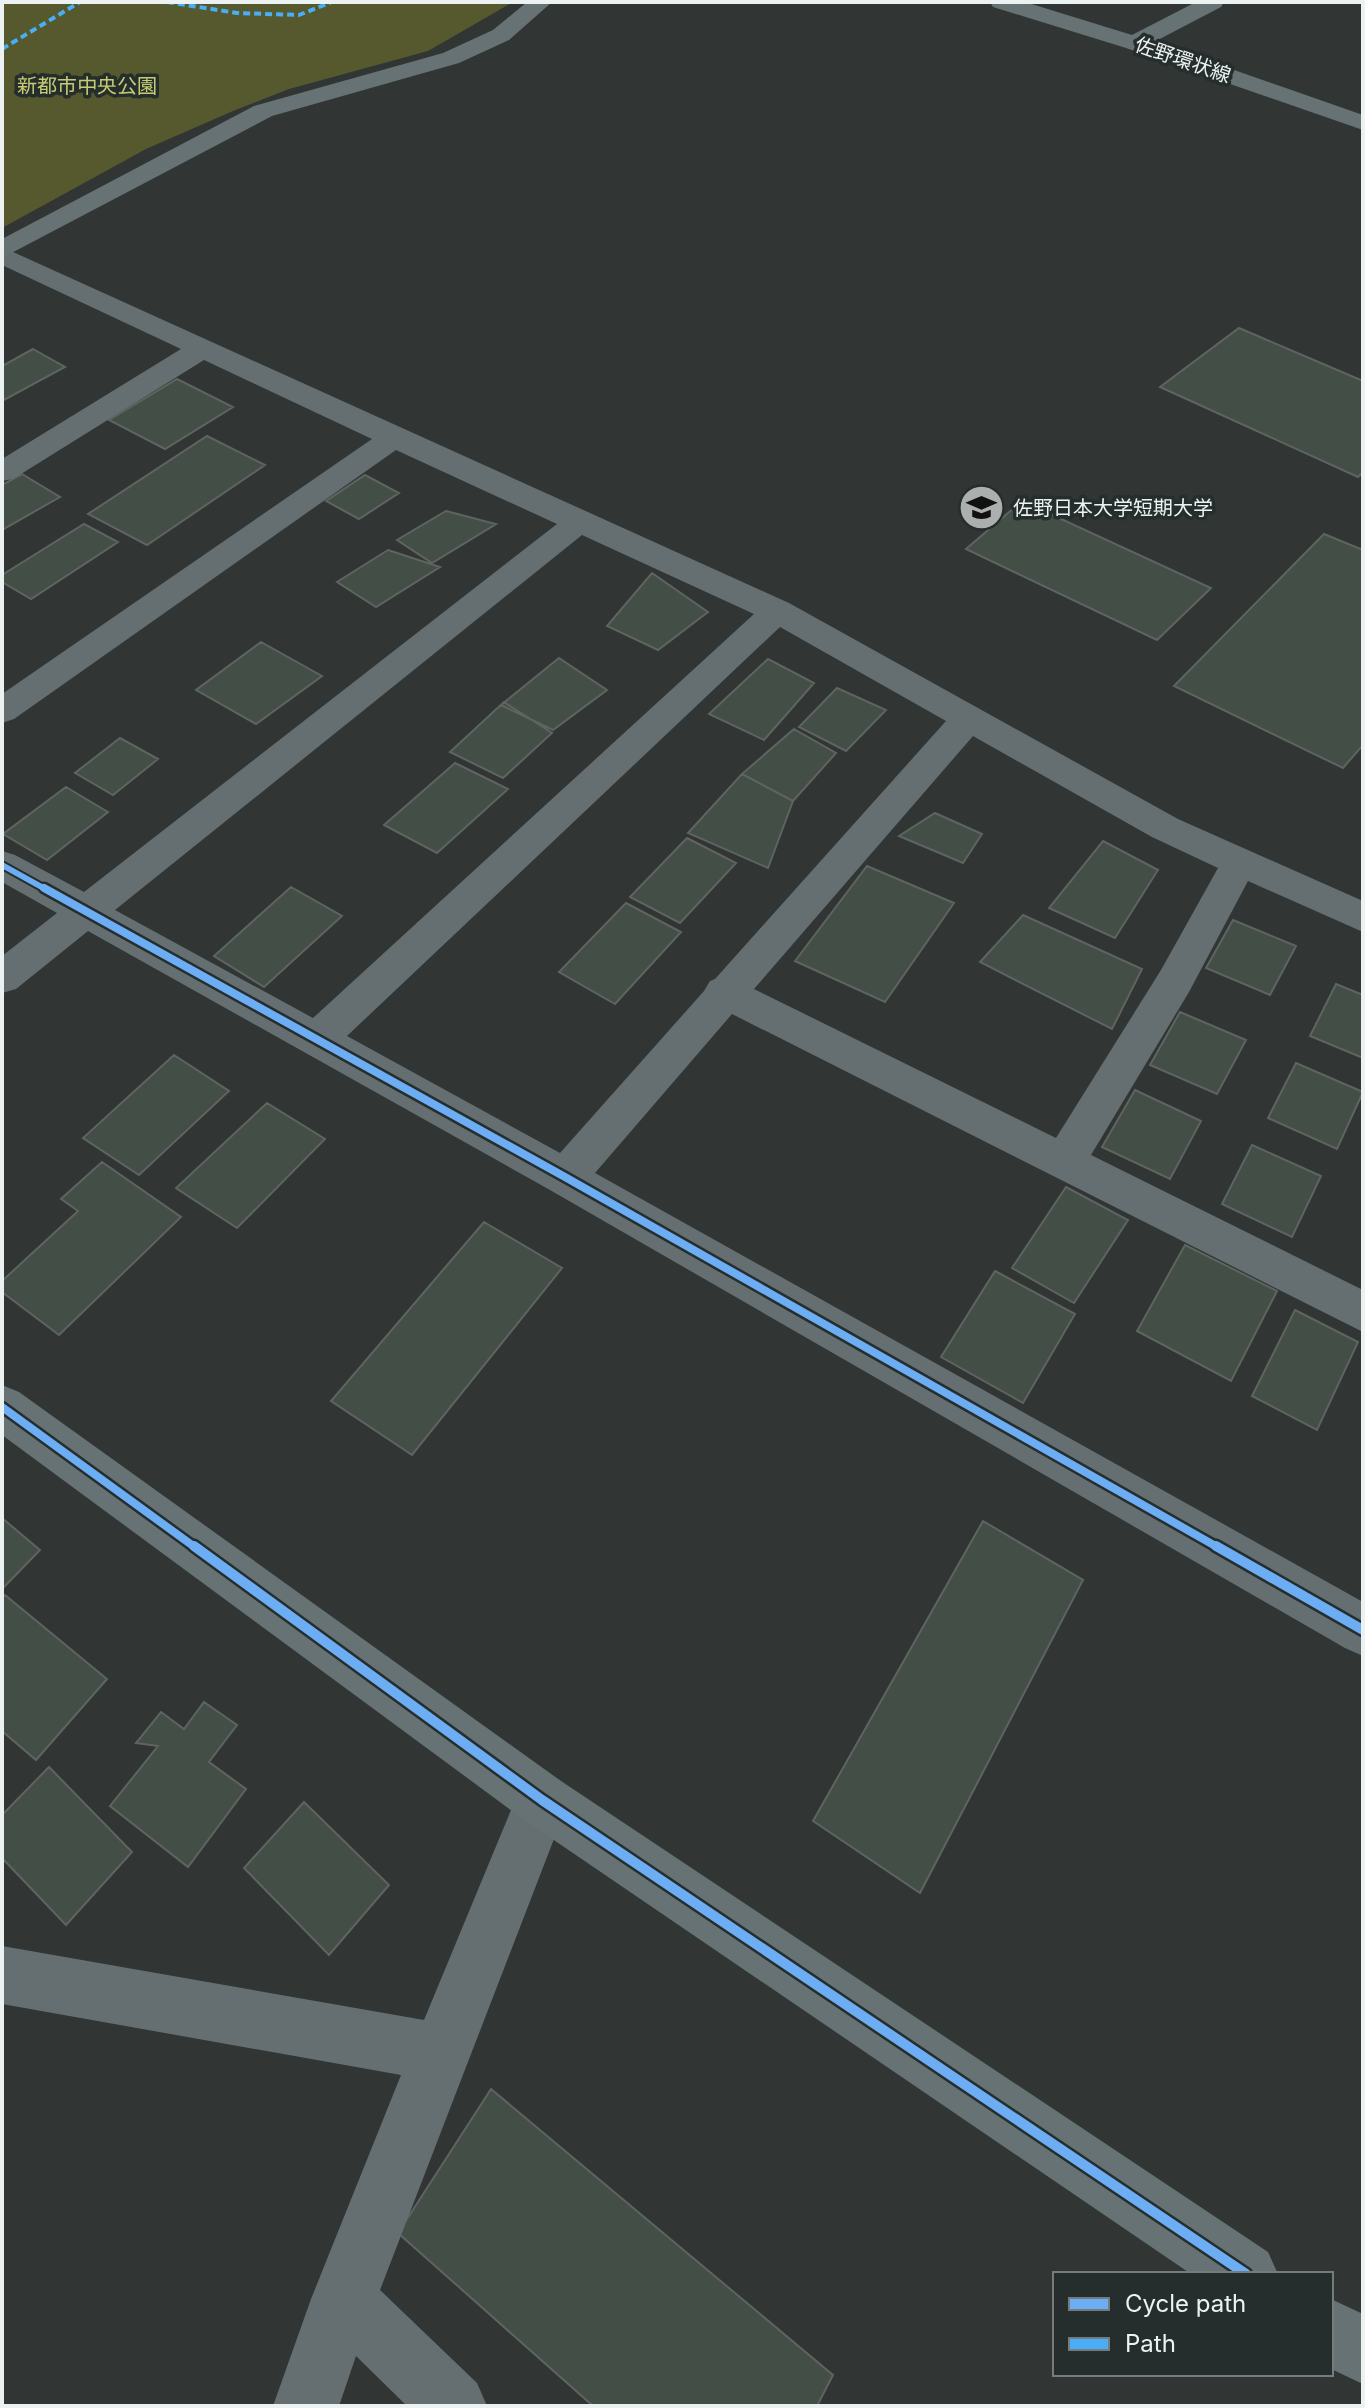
<svg xmlns="http://www.w3.org/2000/svg" width="1365" height="2408" font-family="Inter,'Noto Sans JP',sans-serif">
	<rect width="100%" height="100%" fill="#313635"/>
	<path fill="#55592d" d="M2,2H513L428,51L289,89L233,111L146,149L2,228Z"/>
	<path fill="#434f46" stroke="#5f6361" stroke-width="2" d="M1239,328L1363,381V472L1358,477L1160,387Z
		M33,349L65,367L2,401V366Z
		M177,379L233,407L165,449L109,420Z
		M207,436L265,465L147,545L88,514Z
		M22,474L60,497L2,530V485Z
		M365,475L399,493L359,519L326,501Z
		M1022,501L1211,588L1157,640L966,549Z
		M446,511L496,524L432,563L397,540Z
		M84,524L118,542L31,599L2,582V575Z
		M1324,534L1363,550V745L1343,768L1174,686Z
		M388,550L440,567L376,607L337,582Z
		M652,573L708,612L658,650L607,626Z
		M261,642L322,676L256,724L196,690Z
		M559,658L607,690L553,730L501,705Z
		M768,659L814,683L764,740L709,714Z
		M837,688L886,710L846,751L799,727Z
		M504,702L552,733L503,778L450,752Z
		M794,729L836,753L793,801L742,774Z
		M120,738L158,759L113,795L75,773Z
		M455,763L508,789L437,853L384,825Z
		M742,774L793,801L768,868L688,833Z
		M66,787L108,812L47,860L3,834Z
		M935,813L982,834L963,863L899,836Z
		M687,838L736,863L680,923L630,897Z
		M1103,841L1158,870L1115,938L1049,908Z
		M867,866L954,903L885,1002L795,961Z
		M291,887L342,916L264,987L214,956Z
		M626,903L681,932L615,1004L559,972Z
		M1023,915L1142,969L1112,1029L980,962Z
		M1233,920L1296,946L1270,995L1206,968Z
		M1336,984L1363,995V1058L1310,1036Z
		M1180,1012L1246,1040L1217,1094L1150,1065Z
		M174,1055L229,1091L139,1175L83,1138Z
		M1296,1063L1363,1092L1337,1149L1268,1118Z
		M1135,1090L1201,1121L1170,1179L1102,1147Z
		M267,1103L325,1139L237,1228L176,1188Z
		M1252,1145L1321,1176L1292,1237L1222,1204Z
		M102,1162L181,1217L59,1335L2,1292V1281L78,1211L61,1199Z
		M1066,1187L1128,1220L1074,1303L1012,1268Z
		M484,1222L562,1268L412,1455L331,1401Z
		M1185,1245L1277,1291L1231,1381L1137,1331Z
		M995,1271L1075,1314L1023,1403L941,1357Z
		M1295,1310L1358,1342L1317,1430L1252,1396Z
		M2,1518L40,1550L2,1589Z
		M983,1521L1083,1580L920,1893L813,1821Z
		M5,1595L107,1679L36,1760L2,1731V1598Z
		M204,1702L237,1725L209,1762L246,1789L188,1867L110,1806L158,1746L136,1743L161,1712L184,1729Z
		M49,1767L132,1852L66,1925L2,1858V1815Z
		M304,1802L389,1885L329,1955L244,1868Z
		M491,2089L833,2375L817,2406H593L398,2233Z"/>
	<g fill="none" stroke-linecap="round" stroke-linejoin="round">
		<path fill="#656f71" fill-rule="evenodd" d="M2,247L789,603L1178,819L1363,901V932L1248,881L1189,992L1091,1155L1363,1290V1332L732,1014L595,1173L1363,1602V1656L1345,1648L550,1190L88,931L16,989L2,993V956L57,913L2,882V851L15,855L84,892L557,524L396,450L14,719L2,723V694L372,439L204,360L13,479L2,481V459L181,349L2,265ZM582,535L754,614L313,1018L115,910ZM780,627L946,721L715,979L710,981L704,991L560,1153L347,1036ZM973,736L1152,837L1218,868L1161,970L1056,1138L754,989Z
			M542,1773L561,1781L569,1800L380,2290L477,2383L487,2406H407L356,2356L339,2406H273L311,2299L401,2075L2,2004V1946L424,2020L523,1781Z"/>
		<path fill="#667274" fill-rule="evenodd" d="M527,2H552L509,40L459,63L272,116L2,258V239L254,106L443,53L493,30Z
			M990,2H1025L1132,35L1196,2H1224L1221,7L1154,42L1363,115V130L1126,48L993,7Z
			M2,1385L19,1392L561,1781L1268,2252L1278,2274H1191L523,1819L2,1435Z
			M1331,2299L1363,2314V2384L1331,2369Z"/>
		<path stroke="#49aef6" stroke-width="4" stroke-dasharray="7 4" stroke-linecap="butt" d="M167,2L237,13L299,15L332,2
			M2,49L80,2"/>
		<defs>
			<path id="cycleway-far2" d="M2,865L47,890"/>
			<path id="cycleway-far1" d="M44,888L565,1177L1219,1548
				M2,1407L196,1548"/>
			<path id="cycleway" d="M194,1546L542,1800L1246,2274
				M1216,1546L1363,1630"/>
		</defs>
		<use href="#cycleway-far2" stroke="#252e2c" stroke-width="10"/>
		<use href="#cycleway-far1" stroke="#252e2c" stroke-width="13"/>
		<use href="#cycleway" stroke="#252e2c" stroke-width="15"/>
		<use href="#cycleway-far2" stroke="#6dadf4" stroke-width="6"/>
		<use href="#cycleway-far1" stroke="#6dadf4" stroke-width="8"/>
		<use href="#cycleway" stroke="#6dadf4" stroke-width="10"/>
	</g>
	<defs>
		<symbol id="university-disc" viewBox="-11 -11 22 22"><circle r="9.5" fill="#abb0af" stroke="#252e2c"/><path d="M0-5L7-2L0 1L-7-2ZM-4 1L0 2.5L4 1V4Q0 6-4 4Z" fill="#111"/></symbol>
	</defs>
	<g fill-rule="evenodd">
		<use href="#university-disc" x="956" y="482" width="51" height="51"/>
	</g>
	<g text-anchor="middle" dominant-baseline="central" stroke-width="7" stroke-linejoin="round" paint-order="stroke">
		<g font-size="20" fill="#ecf2f1" stroke="#252e2c">
			<text transform="translate(1183 60) rotate(19)">佐野環状線</text>
		</g>
		<g font-size="20" fill="#c6cc71" stroke="#252e2c">
			<text x="87" y="86">新都市中央公園</text>
		</g>
		<g font-size="20" fill="#ecf2f1" stroke="#252e2c" text-anchor="start">
			<text x="1013" y="508">佐野日本大学短期大学</text>
		</g>
	</g>
	<rect width="1365" height="2408" fill="none" stroke="#ecf2f1" stroke-width="8"/>
	<rect x="1053" y="2272" width="280" height="104" fill="#252e2c" stroke="#757c7b" stroke-width="2"/>
	<rect x="1069" y="2298" width="40" height="12" fill="#6dadf4" stroke="#757c7b" stroke-width="2"/>
	<text x="1125" y="2312" font-size="24" fill="#ecf2f1">Cycle path</text>
	<rect x="1069" y="2338" width="40" height="12" fill="#49aef6" stroke="#757c7b" stroke-width="2"/>
	<text x="1125" y="2352" font-size="24" fill="#ecf2f1">Path</text>
</svg>
